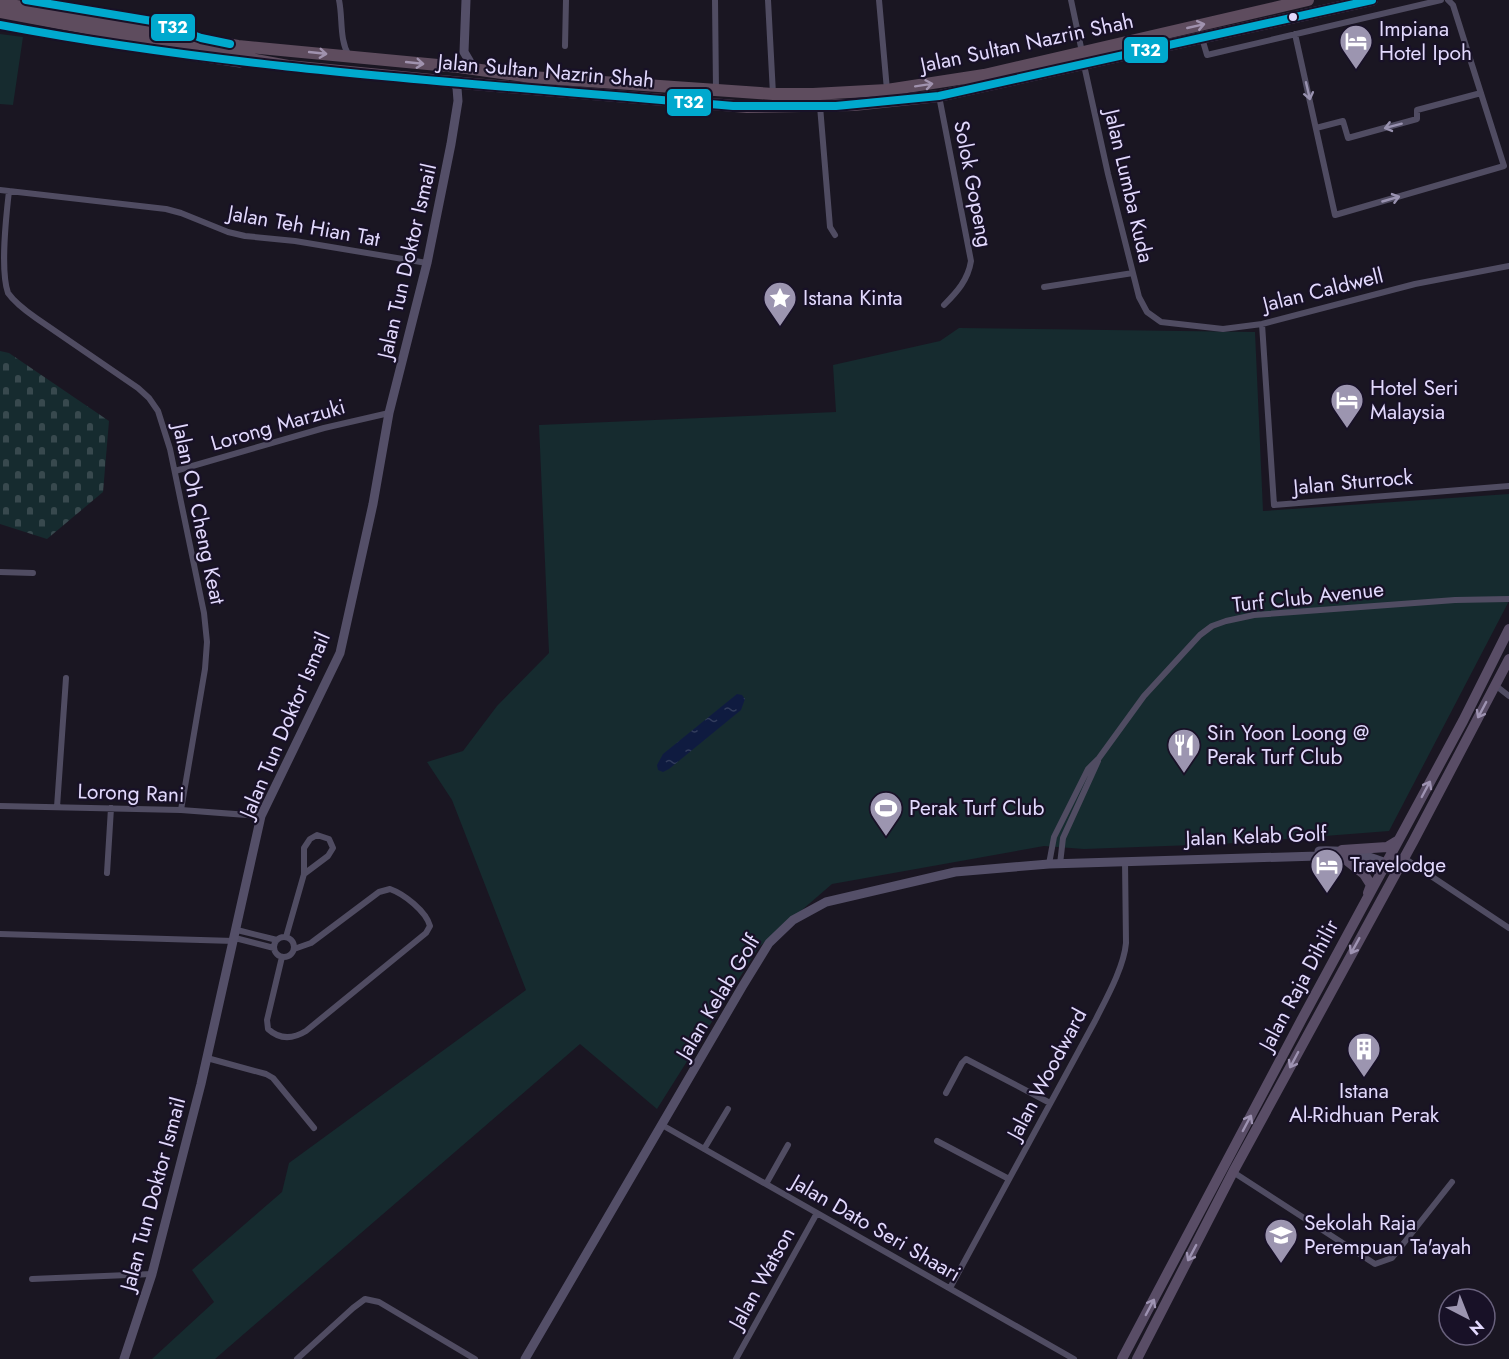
<svg xmlns="http://www.w3.org/2000/svg" width="1509" height="1359" font-family="Jost,sans-serif">
	<defs>
		<pattern id="cemetery-stones" width="16" height="16" patternUnits="userSpaceOnUse" patternTransform="scale(1.5)"><rect width="16" height="16" fill="#162b2f"/><path d="M2 7V4a2 2 0 0 1 4 0v3zM10 15v-3a2 2 0 0 1 4 0v3z" fill="#38494e"/></pattern>
		<pattern id="water-ripples" width="26" height="14" patternUnits="userSpaceOnUse" patternTransform="scale(1.5)"><rect width="26" height="14" fill="#0f1b40"/><path d="M2 4q2-2 4 0t4 0M15 11q2-2 4 0t4 0" fill="none" stroke="#323c5c"/></pattern>
	</defs>
	<rect width="100%" height="100%" fill="#1a1622"/>
	<path fill="#162b2f" d="M0,34L23,37L13,105L0,104Z
		M959,328L1255,332L1263,511L1509,494V601L1389,831L1221,844L1084,849L1044,846L832,884L759,947L657,1109L580,1044L215,1359H152L214,1302L192,1270L282,1192L289,1163L526,990L452,800L427,762L463,751L497,706L549,653L539,425L836,412L833,365L940,341Z"/>
	<path fill="url(#cemetery-stones)" d="M0,351L9,353L109,421L103,492L47,539L0,524Z"/>
	<path fill="url(#water-ripples)" d="M737,694L742,695L745,699L741,710L669,769L663,772L658,770L657,765L663,754Z"/>
	<g fill="none" stroke-linecap="round" stroke-linejoin="round">
		<path stroke="#504c62" stroke-width="6" d="M339,0C343,19 339,39 349,56
			M715,0L716,90
			M768,0L773,94
			M879,0L887,90
			M1071,0L1082,52
			M1295,34L1335,215L1504,166L1453,5L1448,0
			M1202,38L1207,55L1441,0
			M565,46L566,0
			M1084,65L1108,174L1139,297L1147,312L1161,322L1223,329L1262,324L1415,284L1509,266
			M939,96L971,261C968,280 957,292 944,305
			M820,106L830,227L835,235
			M1316,128L1343,121L1348,138L1417,119V110L1481,93
			M0,190L166,209L181,213L228,232L245,236L295,241L427,263
			M9,191C6,217 0,270 8,293C15,303 26,311 36,318L138,388L149,398L158,411L170,449L204,613L207,642L205,669L181,810
			M1044,287L1133,273
			M1262,324L1274,505L1509,486
			M175,471L324,428L389,413
			M0,572L33,573
			M1495,685L1509,696
			M0,806L181,810L261,816
			M57,807L66,678
			M1404,858L1509,928
			M1049,864L1054,837L1088,769L1099,758L1144,696L1200,635L1212,626L1226,621L1254,615L1455,600L1509,599
			M1060,864L1063,838L1098,761
			M107,873L111,808
			M237,930L277,940
			M0,934L234,941
			M274 947a10 10 0 1 1 20 0a10 10 0 1 1-20 0Z
			M286,937L304,874V848L310,839L317,835L329,839L333,848L328,856L304,874
			M235,938L274,948
			M282,957L267,1020L268,1029C280,1040 293,1039 306,1031L426,933L430,926C426,911 404,894 390,889L379,892L311,943L294,949
			M207,1058L266,1074L273,1078L314,1128
			M946,1093L962,1063L966,1059L1050,1103
			M662,1125L1074,1359
			M937,1141L1009,1179
			M704,1149L728,1109
			M1233,1172L1375,1264L1392,1258L1452,1182
			M766,1184L788,1145
			M32,1279L152,1274
			M950,1288L1095,1021C1106,999 1124,967 1126,943L1125,861
			M297,1359L353,1308L365,1299L379,1302L475,1359
			M736,1359L817,1213"/>
		<path stroke="#544f68" stroke-width="9" d="M26,0L158,22L187,33
			M466,0L464,52L474,69
			M0,25L69,38L240,63
			M1319,851C1345,850 1362,854 1386,863
			M124,1359L152,1274L201,1084L261,816L340,653L373,504L389,413L427,263L451,144L458,101L457,88L454,82
			M525,1359L742,987L769,943L793,920L826,902L955,872L1049,864L1318,856L1358,861L1382,871"/>
		<path stroke="#594d66" stroke-width="10" d="M44,0L52,5
			M1342,850L1387,847L1397,841
			M1345,859L1364,874L1371,885L1368,893
			M1122,1359L1303,1017L1463,721L1509,629
			M1137,1359L1233,1172L1414,840L1509,659"/>
		<path stroke="#5e4c5e" stroke-width="12" d="M0,3L238,46L459,67L531,77L773,94H813L887,90L984,75L1308,0
			M0,12L288,66L473,84L747,107L854,105L939,96L1372,0"/>
		<defs>
			<path id="bus-1" d="M26,0L158,22L201,38L230,44
				M0,25C242,71 488,84 733,106H836L939,96L1372,0"/>
		</defs>
		<use href="#bus-1" stroke="#181127" stroke-width="12"/>
		<use href="#bus-1" stroke="#00a9ce" stroke-width="8"/>
	</g>
	<defs><path id="oneway-shaft" d="M-6 0H5M1.5-3L5.5 0L1.5 3" fill="none" stroke-width="1.6" stroke-linecap="round" stroke-linejoin="round" transform="scale(1.5)"/></defs>
	<g stroke="#a092ae">
		<use href="#oneway-shaft" transform="translate(1196 26) rotate(-13)"/>
		<use href="#oneway-shaft" transform="translate(318 53) rotate(6)"/>
		<use href="#oneway-shaft" transform="translate(415 63) rotate(6)"/>
		<use href="#oneway-shaft" transform="translate(924 85) rotate(-9)"/>
	</g>
	<g stroke="#9992b0">
		<use href="#oneway-shaft" transform="translate(1308 91) rotate(77)"/>
		<use href="#oneway-shaft" transform="translate(1393 126) rotate(165)"/>
		<use href="#oneway-shaft" transform="translate(1391 199) rotate(-16)"/>
	</g>
	<g stroke="#9e93b2">
		<use href="#oneway-shaft" transform="translate(1482 710) rotate(118)"/>
		<use href="#oneway-shaft" transform="translate(1426 789) rotate(-62)"/>
		<use href="#oneway-shaft" transform="translate(1355 946) rotate(119)"/>
		<use href="#oneway-shaft" transform="translate(1294 1060) rotate(118)"/>
		<use href="#oneway-shaft" transform="translate(1247 1123) rotate(-62)"/>
		<use href="#oneway-shaft" transform="translate(1192 1253) rotate(118)"/>
		<use href="#oneway-shaft" transform="translate(1150 1307) rotate(-62)"/>
	</g>
	<defs>
		<symbol id="hotel-pin" viewBox="-11 -11 22 30"><path d="M0 17L-7.5 6A9.5 9.5 0 1 1 7.5 6Z" fill="#9c95b0" stroke="#181127"/><path d="M-6-4.5h1.5V1H6V5H4.5V3h-9V5H-6ZM-4 0a1.8 1.8 0 1 1 3.6 0ZM.5 0V-2.5h3Q6-2.5 6 0Z" fill="#fff"/></symbol>
		<symbol id="sight-pin" viewBox="-11 -11 22 30"><path d="M0 17L-7.5 6A9.5 9.5 0 1 1 7.5 6Z" fill="#9c95b0" stroke="#181127"/><path d="M0-6L1.8-2.2L6-1.7L2.9 1.2L3.7 5.4L0 3.3L-3.7 5.4L-2.9 1.2L-6-1.7L-1.8-2.2Z" fill="#fff"/></symbol>
		<symbol id="restaurant-pin" viewBox="-11 -11 22 30"><path d="M0 17L-7.5 6A9.5 9.5 0 1 1 7.5 6Z" fill="#9c95b0" stroke="#181127"/><path d="M-5-6h1v4h1v-4h1v4h1v-4h1v5L-1.5 .5V6h-2V.5L-5-1ZM5-6V6H3V1.5H1.5Q1.5-4 5-6Z" fill="#fff"/></symbol>
		<symbol id="stadium-pin" viewBox="-11 -11 22 30"><path d="M0 17L-7.5 6A9.5 9.5 0 1 1 7.5 6Z" fill="#9c95b0" stroke="#181127"/><path d="M0-5a6.5 5 0 1 0 0 10a6.5 5 0 1 0 0-10ZM-3.5-1.8h7v3.6h-7Z" fill="#fff"/></symbol>
		<symbol id="building-pin" viewBox="-11 -11 22 30"><path d="M0 17L-7.5 6A9.5 9.5 0 1 1 7.5 6Z" fill="#9c95b0" stroke="#181127"/><path d="M-4-6H4V6H1V3H-1V6H-4ZM-2.5-4.3h1.7v1.8h-1.7ZM.8-4.3h1.7v1.8H.8ZM-2.5-1h1.7V.8h-1.7ZM.8-1h1.7V.8H.8Z" fill="#fff"/></symbol>
		<symbol id="school-pin" viewBox="-11 -11 22 30"><path d="M0 17L-7.5 6A9.5 9.5 0 1 1 7.5 6Z" fill="#9c95b0" stroke="#181127"/><path d="M0-5L7-2L0 1L-7-2ZM-4 1L0 2.5L4 1V4Q0 6-4 4Z" fill="#fff"/></symbol>
	</defs>
	<g fill-rule="evenodd">
		<use href="#hotel-pin" x="1337" y="22" width="38" height="52"/>
		<use href="#sight-pin" x="761" y="279" width="38" height="52"/>
		<use href="#hotel-pin" x="1328" y="381" width="38" height="52"/>
		<use href="#restaurant-pin" x="1165" y="726" width="38" height="52"/>
		<use href="#stadium-pin" x="867" y="789" width="38" height="52"/>
		<use href="#hotel-pin" x="1308" y="846" width="38" height="52"/>
		<use href="#building-pin" x="1345" y="1030" width="38" height="52"/>
		<use href="#school-pin" x="1262" y="1216" width="38" height="52"/>
	</g>
	<circle fill="#e2d9fd" stroke="#181127" stroke-width="2" cx="1293" cy="17" r="5"/>
	<g text-anchor="middle" dominant-baseline="central" stroke-width="4.5" stroke-linejoin="round" paint-order="stroke">
		<g font-size="21" fill="#e2d9fd" stroke="#181127" text-anchor="start">
			<text x="1379" y="29">Impiana<tspan x="1379" dy="24">Hotel Ipoh</tspan></text>
			<text x="803" y="298">Istana Kinta</text>
			<text x="1370" y="388">Hotel Seri<tspan x="1370" dy="24">Malaysia</tspan></text>
			<text x="1207" y="733">Sin Yoon Loong @<tspan x="1207" dy="24">Perak Turf Club</tspan></text>
			<text x="909" y="808">Perak Turf Club</text>
			<text x="1350" y="865">Travelodge</text>
			<text x="1364" y="1091" text-anchor="middle">Istana<tspan x="1364" dy="24">Al-Ridhuan Perak</tspan></text>
			<text x="1304" y="1223">Sekolah Raja<tspan x="1304" dy="24">Perempuan Ta'ayah</tspan></text>
		</g>
		<g font-size="21" fill="#e2d9fd" stroke="#181127">
			<text transform="translate(1027 43) rotate(-12)">Jalan Sultan Nazrin Shah</text>
			<text transform="translate(546 71) rotate(5)">Jalan Sultan Nazrin Shah</text>
			<text transform="translate(973 184) rotate(79)">Solok Gopeng</text>
			<text transform="translate(1129 186) rotate(77)">Jalan Lumba Kuda</text>
			<text transform="translate(304 226) rotate(10)">Jalan Teh Hian Tat</text>
			<text transform="translate(407 261) rotate(-77)">Jalan Tun Doktor Ismail</text>
			<text transform="translate(1323 290) rotate(-14)">Jalan Caldwell</text>
			<text transform="translate(278 425) rotate(-16)">Lorong Marzuki</text>
			<text transform="translate(1353 482) rotate(-5)">Jalan Sturrock</text>
			<text transform="translate(199 514) rotate(78)">Jalan Oh Cheng Keat</text>
			<text transform="translate(1308 597) rotate(-6)">Turf Club Avenue</text>
			<text transform="translate(285 725) rotate(-67)">Jalan Tun Doktor Ismail</text>
			<text transform="translate(131 793) rotate(2)">Lorong Rani</text>
			<text transform="translate(1256 836) rotate(-2)">Jalan Kelab Golf</text>
			<text transform="translate(1299 985) rotate(-62)">Jalan Raja Dihilir</text>
			<text transform="translate(718 997) rotate(-59)">Jalan Kelab Golf</text>
			<text transform="translate(1047 1074) rotate(-62)">Jalan Woodward</text>
			<text transform="translate(153 1194) rotate(-75)">Jalan Tun Doktor Ismail</text>
			<text transform="translate(876 1228) rotate(30)">Jalan Dato Seri Shaari</text>
			<text transform="translate(762 1278) rotate(-61)">Jalan Watson</text>
		</g>
	</g>
	<g stroke="#181127" stroke-width="2">
		<rect x="150" y="13" width="46" height="29" rx="6" fill="#00a9ce"/>
		<rect x="1123" y="36" width="46" height="28" rx="6" fill="#00a9ce"/>
		<rect x="666" y="88" width="46" height="29" rx="6" fill="#00a9ce"/>
	</g>
	<g font-size="16" text-anchor="middle" font-weight="bold" fill="#fff">
		<text x="173" y="33">T32</text>
		<text x="1146" y="56">T32</text>
		<text x="689" y="108">T32</text>
	</g>
	<g transform="translate(1467 1317) rotate(138)"><circle r="28" fill="#181127" stroke="#69617d" stroke-width="1.5"/>
	<path d="M0-4.5L10 22L0 15L-10 22Z" fill="#9c95b0"/>
	<text y="-9" font-size="16" font-weight="bold" text-anchor="middle" fill="#e2d9fd">N</text>
	</g>
</svg>
